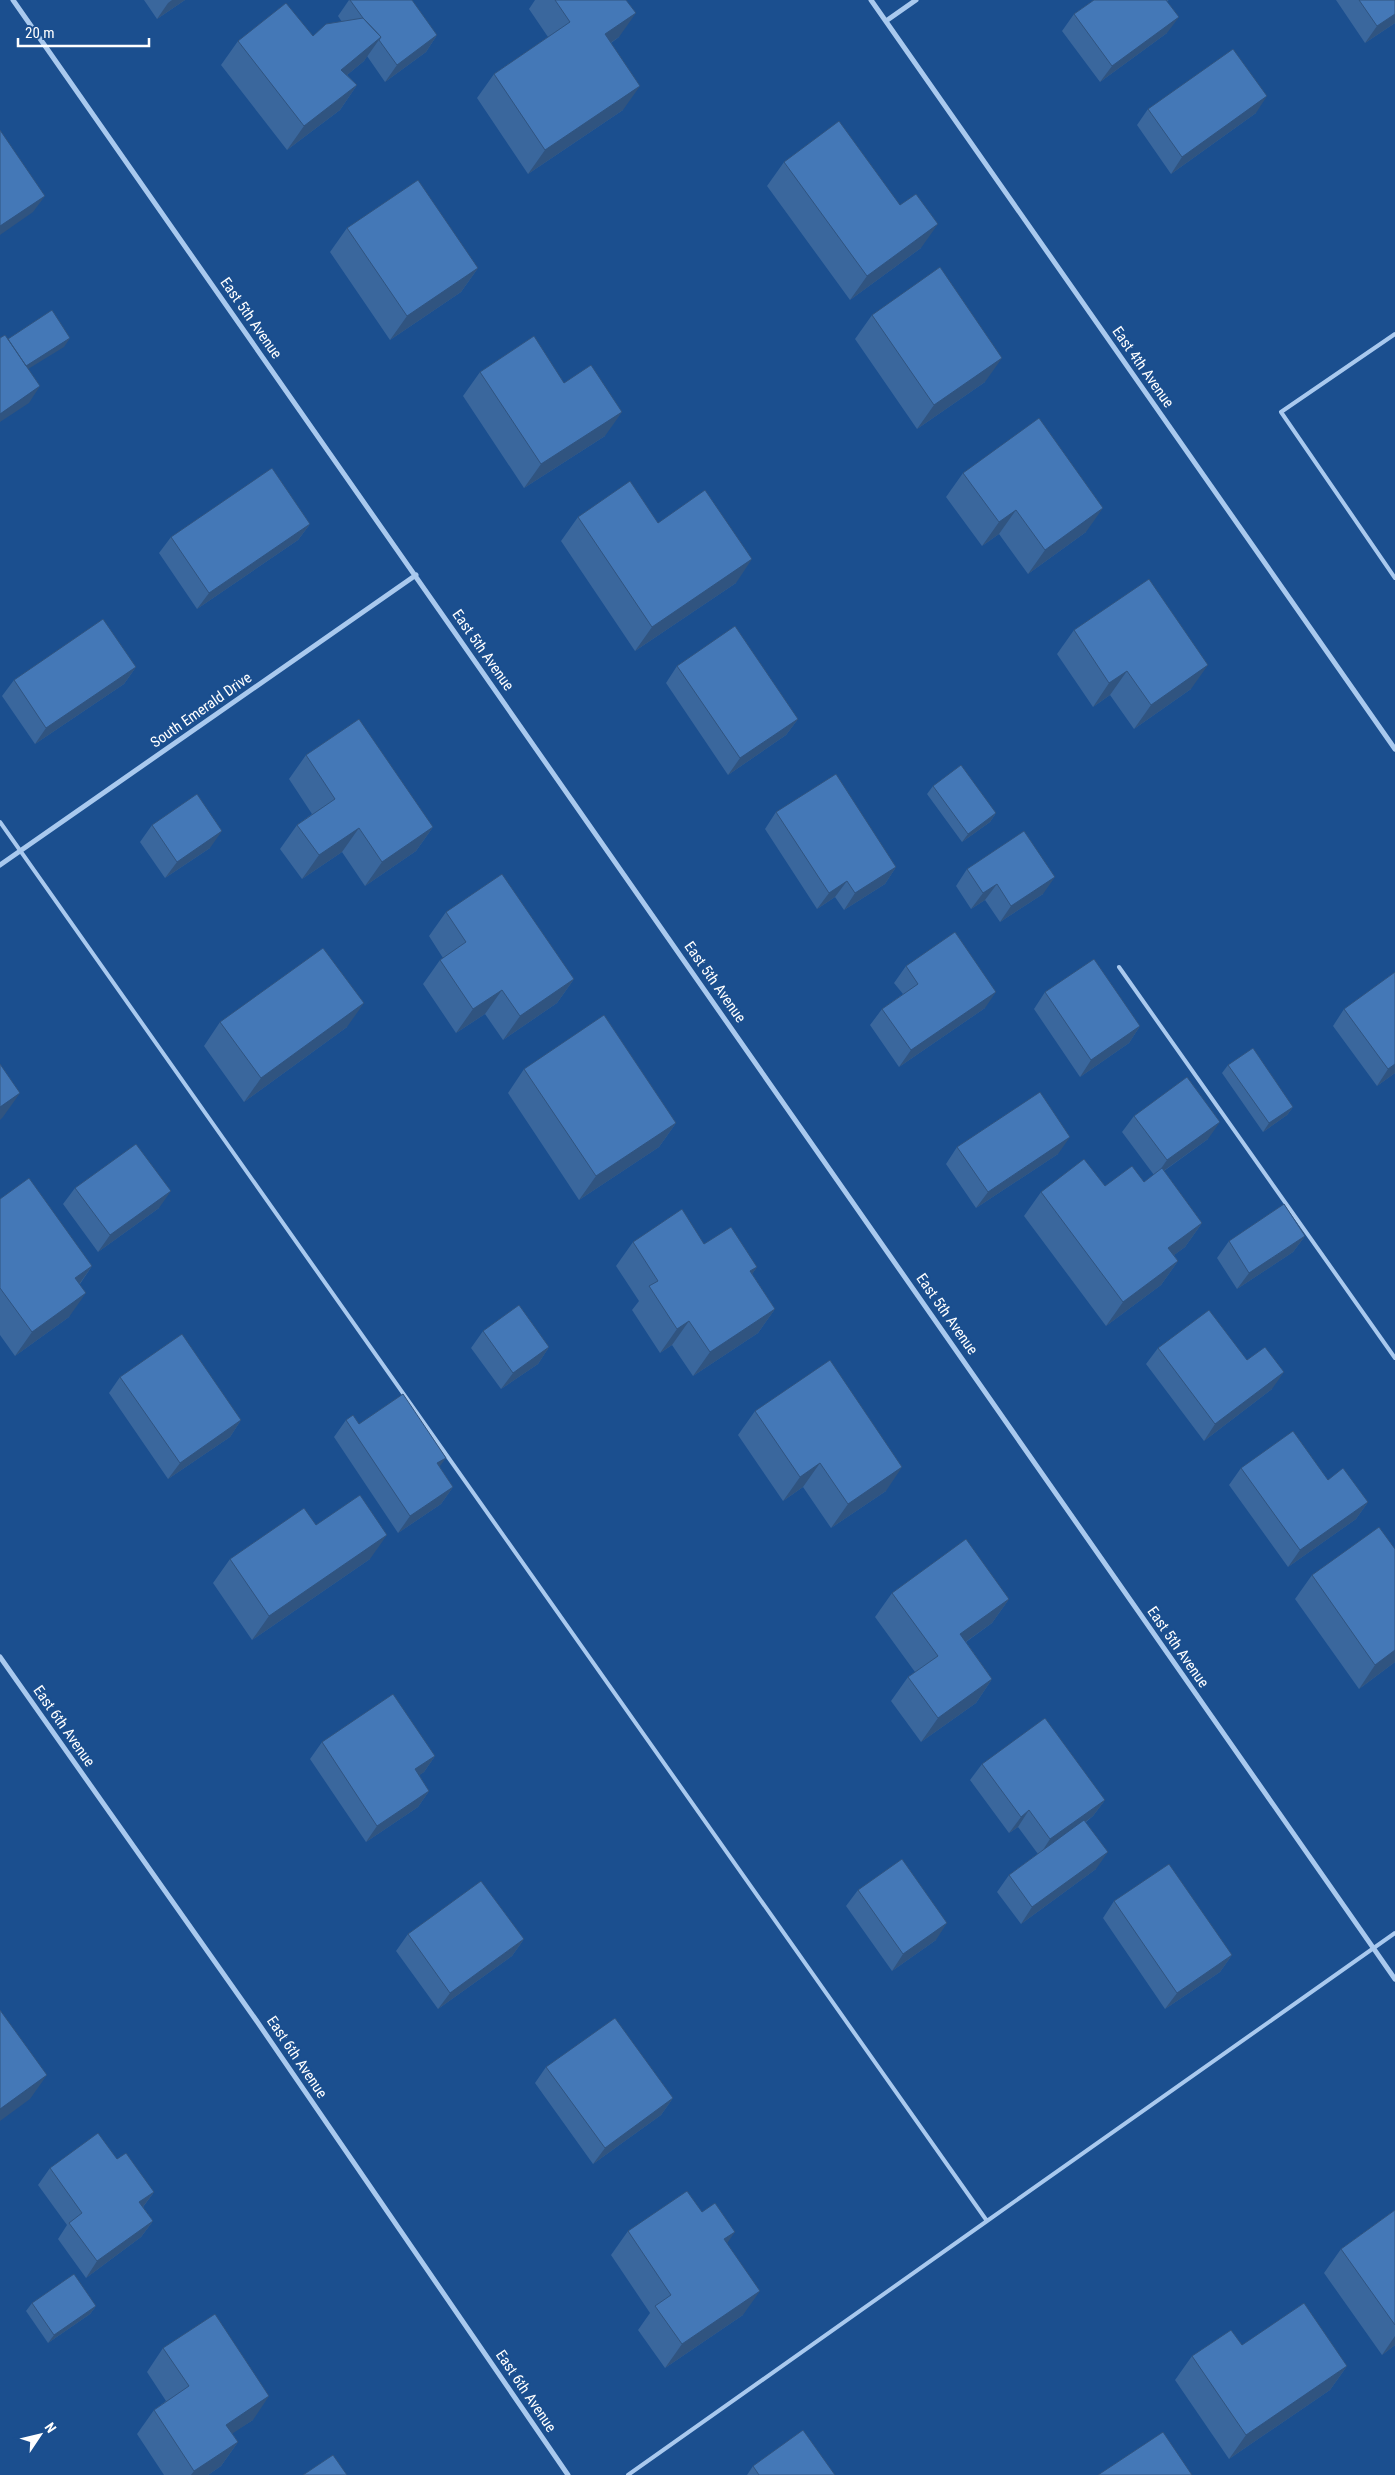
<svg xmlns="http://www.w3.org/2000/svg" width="1395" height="2475" font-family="'Roboto Condensed',sans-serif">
	<rect width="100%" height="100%" fill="#1b4f8f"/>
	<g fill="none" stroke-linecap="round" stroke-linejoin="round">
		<path stroke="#a9c9ee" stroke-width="4" d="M1395,334L1281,412L1395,578
			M0,822L987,2221L1395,1933
			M1119,967L1395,1358
			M628,2475L987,2221"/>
		<path stroke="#a9c9ee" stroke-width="5" d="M13,0L1395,1979
			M871,0L1395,749
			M886,21L916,0
			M0,865L416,575
			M0,1657L256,2020L568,2475"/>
	</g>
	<path fill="#3a679d" d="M144,0H185L157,19Z
		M349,0L437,35L426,52L385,82L367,56L364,61L347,75L357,85L340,110L287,150L221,65L238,41L313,36L342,22L338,16Z
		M535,0H626L619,37L611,43L623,110L528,174L477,98L494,74L548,37L529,9Z
		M1094,0H1169L1167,1V33L1100,82L1062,31L1074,14Z
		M1336,0H1395V23L1365,43Z
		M1148,109L1256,113L1171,174L1137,125Z
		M784,162L900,205L921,248L850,300L767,186Z
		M347,228L478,268L461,292L390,340L330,252Z
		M872,315L985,382L917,429L855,339Z
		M480,372L605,436L524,488L463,396Z
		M963,473L1086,532L1028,574L999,534L982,546L946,497Z
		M578,517L658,523L736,583L635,651L561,541Z
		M310,524L298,540L197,609L159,553L171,537Z
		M1074,630L1191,689L1134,729L1110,695L1093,707L1057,654Z
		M677,666L798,719L786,735L728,775L666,683Z
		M136,667L124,684L35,744L2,696L14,680Z
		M306,755L433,827L416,851L365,886L342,852L302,879L280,849L297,825L312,814L289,779Z
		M933,786L996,813L990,822L962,842L927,794Z
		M776,812L896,867L885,884L844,910L835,897L817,909L765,829Z
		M152,825L210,848L165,878L140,842Z
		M967,869L1043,894L1000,922L985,900L971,909L956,886Z
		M446,912L574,979L557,1003L503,1040L485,1014L456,1033L423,984L440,960L443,958L429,936Z
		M906,966L985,1008L899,1067L870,1025L882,1009L903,994L894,983Z
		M1045,992L1140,1026L1129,1043L1080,1077L1034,1009Z
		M1344,1009L1395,1073L1377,1086L1333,1026Z
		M220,1022L347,1027L244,1102L204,1046Z
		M1228,1065L1293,1107L1287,1115L1263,1132L1222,1073Z
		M524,1069L676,1123L659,1147L579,1200L508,1093Z
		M1134,1116L1208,1139L1164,1171L1202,1223L1185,1247L1174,1255L1178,1261L1161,1285L1106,1326L1024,1216L1041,1192L1144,1182L1154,1175L1122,1132Z
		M957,1147L1058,1154L976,1208L946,1164Z
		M75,1188L159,1208L98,1252L63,1204Z
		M0,1199L92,1266L80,1284L69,1317L15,1356L0,1335Z
		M1305,1236L1293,1252L1237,1289L1217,1258L1229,1241Z
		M633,1242L704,1244L757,1267L752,1274L775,1309L758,1333L693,1376L672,1345L660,1353L632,1310L639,1301L616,1266Z
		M483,1331L549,1347L538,1364L501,1389L471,1348Z
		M1158,1348L1247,1360L1272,1389L1204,1441L1146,1364Z
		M120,1377L241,1420L230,1437L168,1479L109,1393Z
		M755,1411L886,1491L831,1528L803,1487L783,1501L738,1435Z
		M346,1420L359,1424L439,1467L453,1487L441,1504L398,1533L334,1437Z
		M1241,1468L1328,1480L1368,1502L1356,1519L1288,1567L1229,1485Z
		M316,1525L370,1559L252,1640L213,1583L230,1559Z
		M1395,1549V1662L1359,1689L1295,1599L1312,1575Z
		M892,1593L1009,1599L992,1623L966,1642L992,1679L976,1703L921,1742L891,1701L908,1677L915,1672L875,1617Z
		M322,1742L435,1756L424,1772L419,1775L429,1791L418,1807L366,1842L310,1759Z
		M982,1764L1105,1800L1093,1816L1086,1822L1096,1869L1021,1924L997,1892L1009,1875L1038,1854L1018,1827L1009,1833L970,1780Z
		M858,1890L936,1940L892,1971L846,1906Z
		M1114,1901L1232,1955L1220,1972L1165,2009L1103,1918Z
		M408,1934L524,1939L512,1956L438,2009L396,1951Z
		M546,2067L673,2098L661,2115L593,2164L535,2083Z
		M117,2159L154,2192L143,2207L153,2221L141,2237L86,2278L58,2239L67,2225L38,2185L50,2168Z
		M1395,2210V2345L1382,2355L1324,2273L1341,2249Z
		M702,2212L727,2243L743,2315L665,2368L638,2330L650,2313L611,2255L628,2231Z
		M32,2303L96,2306L90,2314L48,2343L26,2311Z
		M1242,2345L1347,2366L1330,2390L1229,2459L1175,2380L1192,2356Z
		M163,2348L253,2420L232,2433L238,2442L221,2466L208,2475H164L137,2434L154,2410L166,2401L147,2372Z
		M753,2466L835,2475H747Z"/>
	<path fill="#305480" d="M172,0H185L157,19L168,3Z
		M636,13L619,37L588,58L605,34Z
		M1395,14V23L1365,43L1377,26Z
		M1179,17L1167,33L1100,82L1112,66Z
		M437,35L426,52L385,82L397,65Z
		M381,37L364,61L324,94L341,70Z
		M357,85L340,110L287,150L304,126Z
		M640,86L623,110L528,174L545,150Z
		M1267,96L1256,113L1171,174L1182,157Z
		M45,196L33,212L0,235V226Z
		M938,224L921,248L850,300L867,276Z
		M478,268L461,292L390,340L407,316Z
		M70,338L64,347L20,374L26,366Z
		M1002,358L985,382L917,429L934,405Z
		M40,386L29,403L0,422V414Z
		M622,412L605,436L524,488L541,464Z
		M1103,508L1086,532L1028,574L1045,550Z
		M1016,510L999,534L982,546L999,522Z
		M310,524L298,540L197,609L209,593Z
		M752,559L736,583L635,651L652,627Z
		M1208,665L1191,689L1134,729L1151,705Z
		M136,667L124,684L35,744L46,728Z
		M1127,671L1110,695L1093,707L1109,683Z
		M798,719L786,735L728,775L740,758Z
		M996,813L990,822L962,842L968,834Z
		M433,827L416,851L365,886L382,862Z
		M359,828L342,852L302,879L319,855Z
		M222,831L210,848L165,878L177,862Z
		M896,867L885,884L844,910L855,893Z
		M1055,877L1043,894L1000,922L1011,906Z
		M847,881L835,897L817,909L829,893Z
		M997,884L985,900L971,909L983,893Z
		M574,979L557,1003L503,1040L520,1016Z
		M502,990L485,1014L456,1033L473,1009Z
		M996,992L985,1008L899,1067L911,1050Z
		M364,1003L347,1027L244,1102L261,1078Z
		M1140,1026L1129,1043L1080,1077L1091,1060Z
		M1395,1064V1073L1377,1086L1388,1069Z
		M20,1093L3,1117L0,1120V1107Z
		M1293,1107L1287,1115L1263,1132L1269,1123Z
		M1220,1122L1208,1139L1155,1177L1167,1160Z
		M676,1123L659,1147L579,1200L596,1176Z
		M1070,1137L1058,1154L976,1208L988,1192Z
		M171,1191L159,1208L98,1252L110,1235Z
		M1202,1223L1185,1247L1151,1272L1168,1248Z
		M1305,1236L1293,1252L1237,1289L1249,1273Z
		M1178,1261L1161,1285L1106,1326L1123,1302Z
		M92,1266L75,1290V1278Z
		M757,1267L740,1291L750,1271Z
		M86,1293L69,1317L15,1356L32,1332Z
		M775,1309L758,1333L693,1376L710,1352Z
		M689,1321L672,1345L660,1353L677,1329Z
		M549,1347L538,1364L501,1389L513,1373Z
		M1284,1372L1272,1389L1204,1441L1215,1424Z
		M241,1420L230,1437L168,1479L180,1463Z
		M446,1458L434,1474L437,1463Z
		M820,1463L803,1487L783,1501L800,1477Z
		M902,1467L886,1491L831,1528L848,1504Z
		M453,1487L441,1504L398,1533L410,1516Z
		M1368,1502L1356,1519L1288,1567L1300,1550Z
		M387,1535L370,1559L252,1640L269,1616Z
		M1009,1599L992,1623L943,1658L960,1634Z
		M1395,1650V1662L1359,1689L1375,1665Z
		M992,1679L976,1703L921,1742L938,1718Z
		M435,1756L424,1772L404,1786L415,1769Z
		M429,1791L418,1807L366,1842L377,1826Z
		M1105,1800L1093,1816L1039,1856L1050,1839Z
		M1029,1810L1018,1827L1009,1833L1021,1817Z
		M1108,1852L1096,1869L1021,1924L1032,1907Z
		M947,1923L936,1940L892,1971L903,1954Z
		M524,1939L512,1956L438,2009L450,1993Z
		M1232,1955L1220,1972L1165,2009L1177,1993Z
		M47,2075L30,2099L0,2121V2109Z
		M673,2098L661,2115L593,2164L605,2148Z
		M154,2192L142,2208L139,2202Z
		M153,2221L141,2237L86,2278L97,2261Z
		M735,2232L718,2256L724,2239Z
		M760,2291L743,2315L665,2368L682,2344Z
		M96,2306L90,2314L48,2343L54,2335Z
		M1395,2336V2345L1382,2355Z
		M1347,2366L1330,2390L1229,2459L1246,2435Z
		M269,2396L253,2420L209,2449L226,2425Z
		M238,2442L221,2466L208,2475H191L194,2471Z"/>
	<path fill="#4478b7" stroke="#305480" d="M350,0H412L437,35L397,65L379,40L381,37L363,18Z
		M555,0H626L636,13L605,34L640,86L545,150L494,74L570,22Z
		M1094,0H1166L1179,17L1112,66L1074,14Z
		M1359,0H1395V14L1377,26Z
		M286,3L313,36L326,24L363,18L381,37L341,70L357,85L304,126L238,41Z
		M1233,49L1267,96L1182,157L1148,109Z
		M839,121L900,205L916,194L938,224L867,276L784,162Z
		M0,130L45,196L0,226Z
		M418,180L478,268L407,316L347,228Z
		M940,267L1002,358L934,405L872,315Z
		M52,310L70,338L26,366L8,339Z
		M5,335L40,386L0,414V338Z
		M534,336L564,383L591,365L622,412L541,464L480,372Z
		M1039,418L1103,508L1045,550L1016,510L999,522L963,473Z
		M272,468L310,524L209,593L171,537Z
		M630,481L658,523L705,490L752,559L652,627L578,517Z
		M1149,579L1208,665L1151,705L1127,671L1109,683L1074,630Z
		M103,619L136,667L46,728L14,680Z
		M735,626L798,719L740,758L677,666Z
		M359,719L433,827L382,862L359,828L319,855L297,825L335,799L306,755Z
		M961,765L996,813L968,834L933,786Z
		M836,774L896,867L855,893L847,881L829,893L776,812Z
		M197,794L222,831L177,862L152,825Z
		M1024,831L1055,877L1011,906L997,884L983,893L967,869Z
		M502,874L574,979L520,1016L502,990L473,1009L440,960L466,942L446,912Z
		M955,932L996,992L911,1050L882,1009L918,984L906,966Z
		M323,948L364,1003L261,1078L220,1022Z
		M1094,959L1140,1026L1091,1060L1045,992Z
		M1395,972V1064L1388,1069L1344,1009Z
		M604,1015L676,1123L596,1176L524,1069Z
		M1253,1048L1293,1107L1269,1123L1228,1065Z
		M0,1064L20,1093L0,1107Z
		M1187,1077L1220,1122L1167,1160L1134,1116Z
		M1040,1092L1070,1137L988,1192L957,1147Z
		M136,1144L171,1191L110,1235L75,1188Z
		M1084,1159L1105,1186L1132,1166L1144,1182L1162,1168L1202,1223L1168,1248L1178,1261L1123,1302L1041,1192Z
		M29,1178L92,1266L75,1278L86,1293L32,1332L0,1288V1199Z
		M1284,1204L1305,1236L1249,1273L1229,1241Z
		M682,1209L704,1244L731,1227L757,1267L750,1271L775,1309L710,1352L689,1321L677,1329L649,1286L658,1281L633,1242Z
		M519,1305L549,1347L513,1373L483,1331Z
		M1209,1310L1247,1360L1265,1347L1284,1372L1215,1424L1158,1348Z
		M182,1334L241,1420L180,1463L120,1377Z
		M830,1360L902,1467L848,1504L820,1463L800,1477L755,1411Z
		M403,1394L446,1458L437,1463L453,1487L410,1516L346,1420L353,1415L359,1424Z
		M1293,1431L1328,1480L1343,1468L1368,1502L1300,1550L1241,1468Z
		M360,1495L387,1535L269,1616L230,1559L304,1508L316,1525Z
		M1379,1527L1395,1549V1650L1375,1665L1312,1575Z
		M966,1539L1009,1599L960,1634L992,1679L938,1718L908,1677L938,1656L892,1593Z
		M393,1694L435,1756L415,1769L429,1791L377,1826L322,1742Z
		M1045,1718L1105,1800L1050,1839L1029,1810L1021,1817L982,1764Z
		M1084,1820L1108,1852L1032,1907L1009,1875Z
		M902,1859L947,1923L903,1954L858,1890Z
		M1169,1864L1232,1955L1177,1993L1114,1901Z
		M481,1881L524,1939L450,1993L408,1934Z
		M0,2010L47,2075L0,2109Z
		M615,2018L673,2098L605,2148L546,2067Z
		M98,2133L117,2159L126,2153L154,2192L139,2202L153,2221L97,2261L69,2223L82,2213L50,2168Z
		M687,2191L702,2212L715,2203L735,2232L724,2239L760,2291L682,2344L655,2306L671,2295L628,2231Z
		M1395,2210V2325L1341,2249Z
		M74,2274L96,2306L54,2335L32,2303Z
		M1304,2303L1347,2366L1246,2435L1192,2356L1231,2330L1242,2345Z
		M215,2314L269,2396L226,2425L238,2442L194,2471L154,2410L189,2386L163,2348Z
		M803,2430L835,2475H759L753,2466Z
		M1163,2432L1192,2475H1098Z
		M333,2455L347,2475H303Z"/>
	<g text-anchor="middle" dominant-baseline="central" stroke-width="4" stroke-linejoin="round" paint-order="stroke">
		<g font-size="15" fill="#fff" stroke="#1b4f8f">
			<text transform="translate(251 318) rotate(55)">East 5th Avenue</text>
			<text transform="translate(1143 367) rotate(55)">East 4th Avenue</text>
			<text transform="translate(483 650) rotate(55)">East 5th Avenue</text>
			<text transform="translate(201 710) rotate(-35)">South Emerald Drive</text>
			<text transform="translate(715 982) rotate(55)">East 5th Avenue</text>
			<text transform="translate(947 1314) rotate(55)">East 5th Avenue</text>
			<text transform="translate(1178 1647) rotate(55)">East 5th Avenue</text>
			<text transform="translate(64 1726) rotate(55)">East 6th Avenue</text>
			<text transform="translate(297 2057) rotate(56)">East 6th Avenue</text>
			<text transform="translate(526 2391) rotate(56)">East 6th Avenue</text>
		</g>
	</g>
	<g transform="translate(40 2435) rotate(55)" stroke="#1b4f8f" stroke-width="4" paint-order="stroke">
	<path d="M0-4L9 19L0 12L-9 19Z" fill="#ffffff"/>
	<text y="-8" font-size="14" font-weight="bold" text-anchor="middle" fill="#ffffff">N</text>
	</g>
	<path d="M18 38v8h131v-8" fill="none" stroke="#ffffff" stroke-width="2.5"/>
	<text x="25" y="38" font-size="15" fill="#ffffff" stroke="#1b4f8f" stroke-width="4" paint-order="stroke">20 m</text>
</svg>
